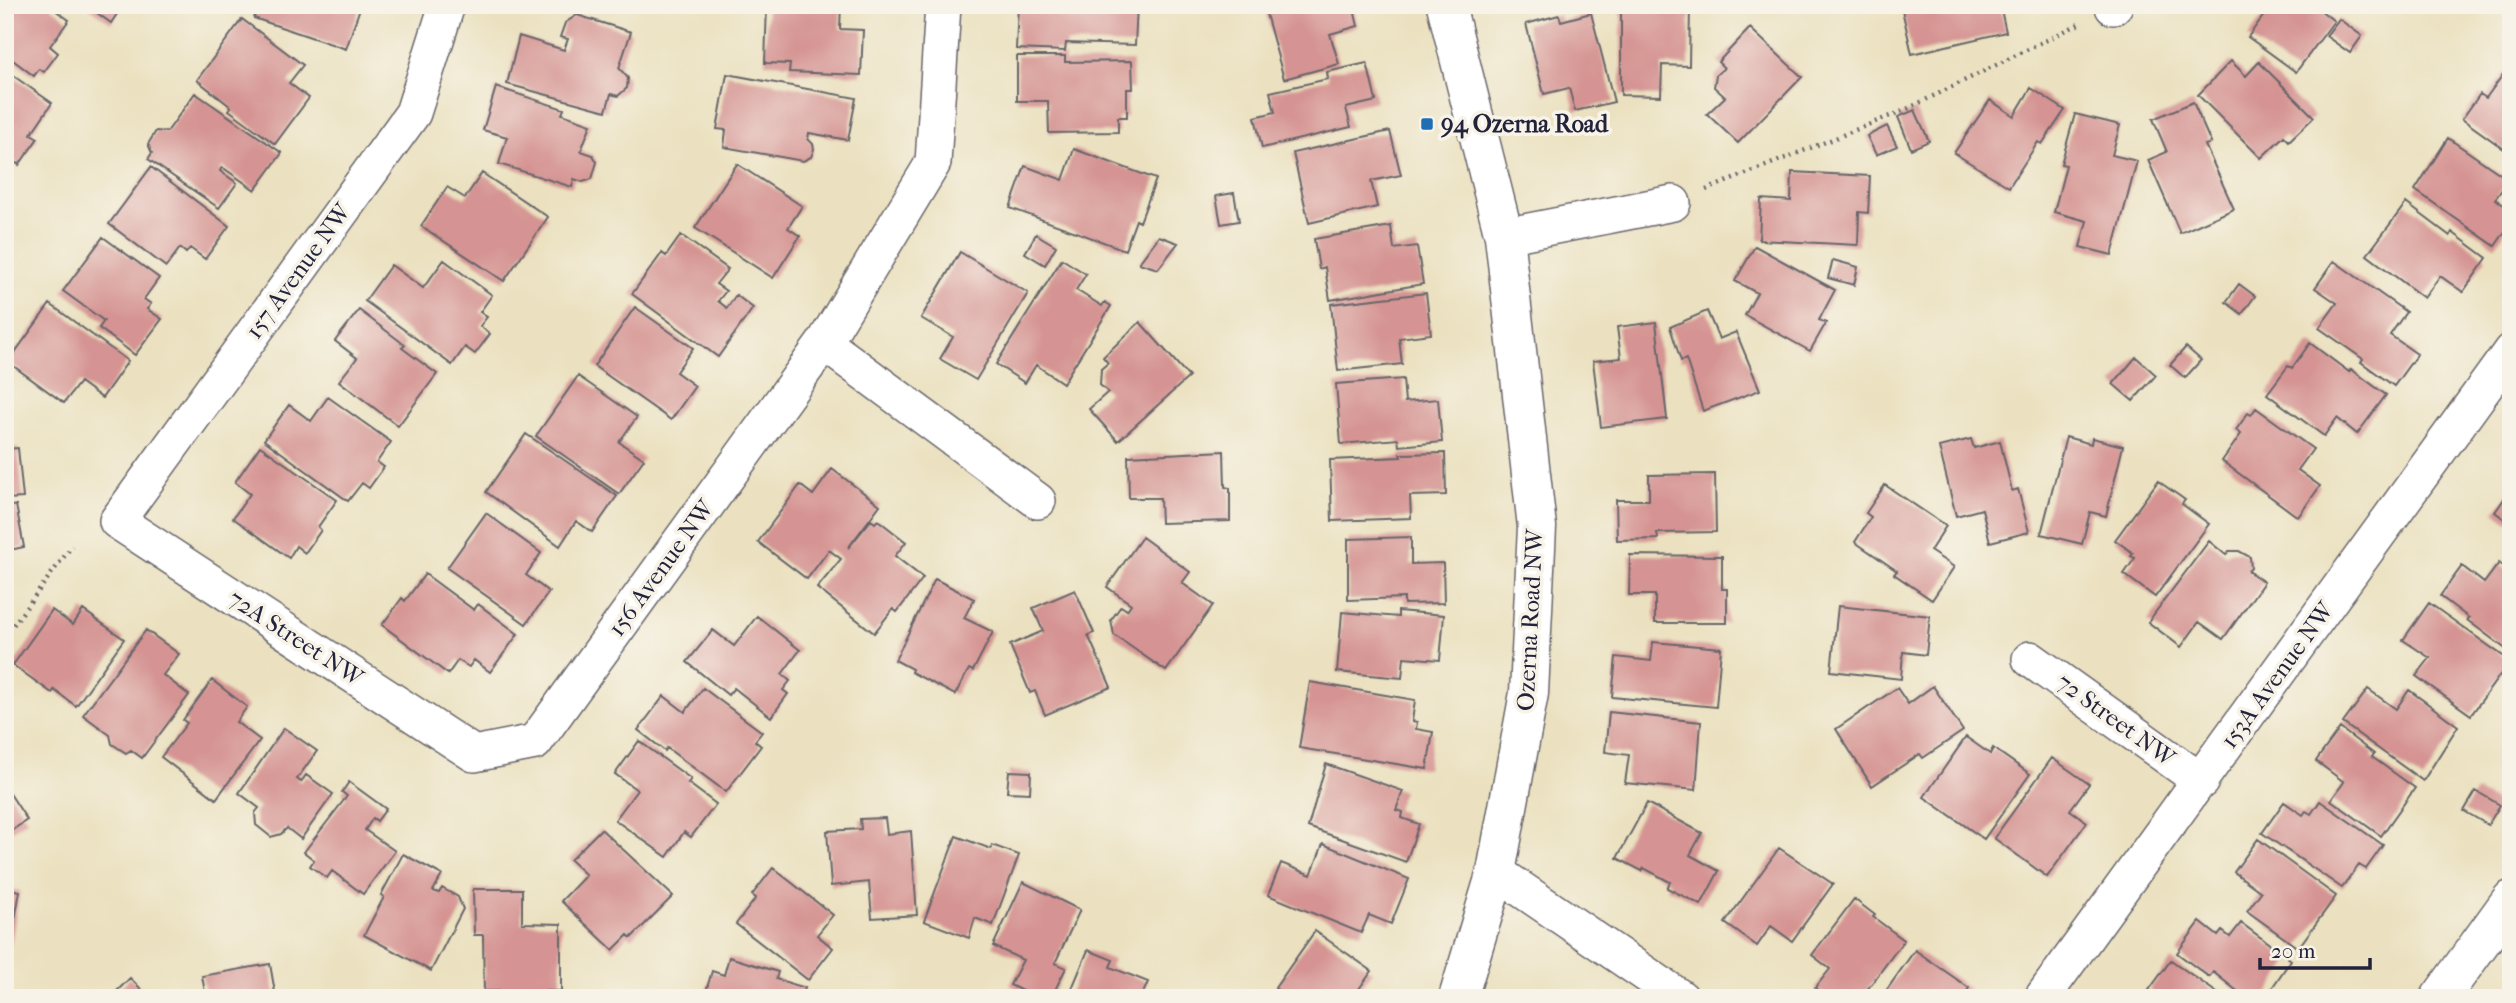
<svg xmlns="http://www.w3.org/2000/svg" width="2516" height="1003" font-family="'IM FELL French Canon',serif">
	<rect width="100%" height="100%" fill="#f7f3e8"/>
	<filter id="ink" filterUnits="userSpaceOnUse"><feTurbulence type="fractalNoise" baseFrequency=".0143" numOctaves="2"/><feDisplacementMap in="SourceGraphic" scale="14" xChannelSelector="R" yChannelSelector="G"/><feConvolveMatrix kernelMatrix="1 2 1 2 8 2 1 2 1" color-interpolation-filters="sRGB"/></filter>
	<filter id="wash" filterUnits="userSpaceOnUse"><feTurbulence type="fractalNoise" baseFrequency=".00686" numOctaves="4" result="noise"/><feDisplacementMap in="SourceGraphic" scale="28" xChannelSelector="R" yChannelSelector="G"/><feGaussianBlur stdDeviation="1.57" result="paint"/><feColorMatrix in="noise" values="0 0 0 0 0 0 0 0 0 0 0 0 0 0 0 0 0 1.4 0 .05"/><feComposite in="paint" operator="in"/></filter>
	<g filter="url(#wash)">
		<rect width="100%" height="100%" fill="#ebe1c0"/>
		<g id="blocks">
			<path fill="#d59493" d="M5,5H48L69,20L50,46L58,53L44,72L39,69L34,76L5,54Z
				M86,5H123L111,23Z
				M258,5H361L346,49L254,18Z
				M767,5H841L840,29L863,30L861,75L789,72L790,64L765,63Z
				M1018,5H1137L1135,45L1066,43L1065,51L1016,49Z
				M1297,5H1353L1358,26L1330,34L1339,64L1284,79L1266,14Z
				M1621,5H1690L1689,66L1662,65L1661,96L1621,95Z
				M1901,5H2000L2006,32L1912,54Z
				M2252,5H2314L2334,21L2296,72L2248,37L2264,15Z
				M1591,13L1614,102L1575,111L1569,88L1544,94L1526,24L1559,15L1561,21Z
				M577,15L631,32L619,68L628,78L627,88L618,96L611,94L606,111L507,84L519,36L564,50L568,39L560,37L565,23Z
				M242,19L303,65L289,83L309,98L275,144L229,110L231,107L197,80Z
				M2339,19L2362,36L2350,53L2326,36Z
				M1750,28L1802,77L1738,143L1707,114L1725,97L1714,87L1716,75L1724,68L1718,62Z
				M1017,56H1065V62L1132,61L1133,89H1127V117H1118V132L1049,133L1048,101H1017Z
				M2231,61L2246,76L2259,62L2314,117L2289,141L2284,136L2261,158L2198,95Z
				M1367,63L1376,101L1346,108L1351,127L1262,148L1255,117L1275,112L1270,92L1328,79L1327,72Z
				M5,70L52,103L31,134L38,138L19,165L5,155Z
				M2504,73L2511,78V154L2462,119L2480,94L2486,98Z
				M727,74L856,98L848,140L809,133L808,139L813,144L814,149L811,157L803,161L724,147L726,130L717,129Z
				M496,87L564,109L562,114L591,124L581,151L593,155L597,162L592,179L583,182L574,179L572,187L499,164L507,137L483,130Z
				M2031,88L2065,110L2042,144L2038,142L2009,187L1954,153L1990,100L2014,116Z
				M195,93L282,153L255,190L222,167L220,171L237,183L219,208L148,159L152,153L148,144L156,131L167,132Z
				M2193,102L2211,143L2205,145L2234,209L2180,233L2148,160L2167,152L2153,119Z
				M1915,110L1929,141L1911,149L1898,117Z
				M2075,114L2120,125L2112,155L2137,161L2112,255L2080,247L2087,221L2054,212L2066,165L2061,164Z
				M1887,126L1897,146L1876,155L1867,136Z
				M1390,131L1401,175L1371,181L1377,207L1309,223L1293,153Z
				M2448,138L2509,180L2495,199L2511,210V223L2495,246L2415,190Z
				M1074,149L1156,179L1140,222L1136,220L1125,250L1010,208L1025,166L1063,180Z
				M737,164L802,206L788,228L800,236L773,278L695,228Z
				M151,167L229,226L205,259L190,248L186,253L180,248L166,267L109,224Z
				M1792,172L1870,176L1868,213L1859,212L1858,245L1759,240L1761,199L1791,201Z
				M482,173L548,217L504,281L421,226L447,187L465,198Z
				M1234,193L1239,221L1221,224L1216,196Z
				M2406,203L2450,236L2452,232L2487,258L2463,292L2440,276L2424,298L2367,255Z
				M1391,226L1394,249L1417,246L1423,284L1330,300L1325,267L1319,269L1314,239Z
				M1036,234L1056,246L1045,265L1025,253Z
				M681,235L728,269L716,284L726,291L718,301L727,308L736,295L753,308L718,357L632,294L662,253L666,256Z
				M1159,236L1178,243L1158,269L1139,263Z
				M103,237L159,278L144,299L151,304L147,309L162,319L135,355L99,328L104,321L63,291Z
				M1755,246L1835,290L1819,320L1826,323L1810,351L1745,315L1757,293L1735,281Z
				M960,252L1028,293L976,380L940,359L953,337L921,318Z
				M1062,259L1086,274L1076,290L1102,306L1105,302L1111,306L1063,383L1036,365L1025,383L996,364Z
				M444,260L492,295L480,312L487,317L480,326L490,334L475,354L465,347L452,365L365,301L391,265L423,288Z
				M1833,260L1858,267L1854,285L1828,278Z
				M2334,261L2406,312L2390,335L2417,354L2394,386L2361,362L2363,359L2319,328L2337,303L2315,288Z
				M2239,284L2255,296L2242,314L2226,302Z
				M1426,293L1431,334L1399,338L1402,364L1338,371L1331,304Z
				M50,304L128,361L102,398L80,382L64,403L8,362Z
				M635,307L693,348L676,372L695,386L671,420L594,366Z
				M359,310L405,345L402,348L437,374L398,426L339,381L357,358L335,341Z
				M1707,311L1719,339L1736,332L1760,390L1703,411L1686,359L1681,361L1670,327Z
				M1140,322L1189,377L1118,441L1089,409L1108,392L1100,385L1101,369L1108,363L1103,357Z
				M1656,322L1667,419L1601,427L1593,361L1621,358L1617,327Z
				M2310,343L2349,372L2351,369L2386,395L2357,434L2337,418L2324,436L2267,394L2288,366L2292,368Z
				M2186,347L2201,360L2185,378L2170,365Z
				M2136,357L2156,375L2133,401L2113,384Z
				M578,376L637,417L619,442L644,459L619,494L536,436Z
				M1403,379L1405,402L1438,399L1442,442L1399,446L1398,439L1341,444L1336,384Z
				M328,397L391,442L377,462L384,467L369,488L362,483L348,501L264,440L289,405L311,421Z
				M2256,408L2313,449L2298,470L2320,486L2298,517L2222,461L2241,434L2236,430L2248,413L2251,415Z
				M526,434L617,496L592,532L576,521L560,546L486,492Z
				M2066,437L2091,444L2092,438L2123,446L2106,516L2090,512L2082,544L2041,534Z
				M1971,439L1974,448L2000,441L2012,491L2018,489L2029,532L1990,542L1982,509L1956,516L1939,447Z
				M260,446L337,500L318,527L321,530L305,553L296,546L289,558L233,518L250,494L235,482Z
				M18,448L23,498L5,499V449Z
				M1224,451L1225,487L1230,488V521L1161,523L1160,498H1129L1128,456Z
				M1445,453L1446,495L1410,496L1411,518L1332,521L1330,460L1401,457L1400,454Z
				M832,469L880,505L848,548L871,520L875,523L878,520L906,542L895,556L923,578L897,612L893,609L874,633L817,588L841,559L829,550L807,579L758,542L800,485L813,495Z
				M1715,474L1716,532L1657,533L1658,539L1617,540L1616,500H1649V475Z
				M2158,481L2185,500L2182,504L2209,524L2155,597L2124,574L2135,558L2131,556L2133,553L2115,540Z
				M1885,485L1946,526L1930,551L1954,567L1932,600L1894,574L1897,571L1855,542L1871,517L1866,513Z
				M2511,489V524L2495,512Z
				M16,505L24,547L5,551V508Z
				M486,513L541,553L526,575L549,592L526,624L447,568Z
				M1142,537L1190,572L1182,583L1213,605L1166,671L1114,635L1111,620L1121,606L1127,610L1131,604L1107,587Z
				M1411,537V564L1443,563L1444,603L1404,604V598L1348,600V539Z
				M2209,541L2226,555L2229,551H2239L2250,557L2251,568L2248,571L2264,582L2223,639L2199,622L2181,647L2148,622Z
				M1630,555L1722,556V589H1727V623H1655V595H1629Z
				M2499,563L2511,572V653L2467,620L2469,618L2440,596L2462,566L2484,583Z
				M425,574L474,610L478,604L518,634L490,672L474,660L469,667L458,660L448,674L382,625L402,598L405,601Z
				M935,579L974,599L964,618L993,632L973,671L969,669L955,695L911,672L912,669L895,660Z
				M1075,590L1094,633L1088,635L1111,687L1045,715L1035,691L1030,693L1010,645L1043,631L1033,608Z
				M2429,603L2510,661L2471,715L2416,676L2430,658L2403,640Z
				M1838,606L1930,616L1926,655L1903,652L1901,679L1831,671Z
				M52,610L73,625L83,610L124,639L76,706L54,690L52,693L13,665Z
				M1398,611L1444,615L1440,660L1404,657L1402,678L1337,672L1342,612L1398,617Z
				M757,616L800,650L782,674L790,681L783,690L788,694L771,717L734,688L728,695L687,662L713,630L734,646Z
				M146,630L179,654L163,675L189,695L142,758L131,750L126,753L112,744L110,735L83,715Z
				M1653,642L1721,648L1716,707L1612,697L1616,657L1651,661Z
				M212,680L247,707L236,722L260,740L216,799L161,757L187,723L183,720Z
				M1310,682L1415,700L1412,721L1417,722L1416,729L1433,732L1427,769L1299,748Z
				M1933,686L1963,731L1923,758L1920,754L1872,786L1836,729L1897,688L1908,704Z
				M703,688L762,732L755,741L761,746L726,792L667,748L665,751L638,730L664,696L685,712Z
				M2368,689L2396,709L2409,690L2458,726L2423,781L2343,723Z
				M1609,712L1701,722L1696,790L1625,783L1629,755L1605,752Z
				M284,728L317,751L297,779L301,782L306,775L333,794L301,839L287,828L281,834L271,837L256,825L255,813L259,808L239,793Z
				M2340,728L2374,754L2372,757L2415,788L2381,836L2331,800L2344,782L2316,761Z
				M1966,737L1990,754L1993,748L2030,774L1984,839L1924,797Z
				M639,741L691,779L688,783L716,804L691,837L684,832L667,857L615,820L637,790L615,774Z
				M2052,758L2089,784L2070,810L2087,822L2047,877L1994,838Z
				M1326,764L1403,791L1396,810L1403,812L1402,818L1419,824L1406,862L1308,827Z
				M1009,771L1031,772L1030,793L1007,792Z
				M349,782L386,809L377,821L373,818L365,830L395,851L363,894L332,871L327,878L310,866L314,860L304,852L347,796L342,792Z
				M5,786L27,820L5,835Z
				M2476,791L2500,805L2488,825L2464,811Z
				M2320,801L2383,845L2366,869L2359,865L2342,888L2262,833L2284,802L2303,815L2306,811L2311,814Z
				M1647,803L1702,833L1690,855L1719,871L1701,905L1667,888L1670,882L1644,868L1642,871L1617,858Z
				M885,818L887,834L911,831L917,915L872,918L869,882L831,886L827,831L861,829L860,819Z
				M601,829L673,896L631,938L628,935L613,950L561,901L586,875L570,860Z
				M956,836L991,849L992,845L1019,855L993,925L975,918L969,938L924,921Z
				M2258,839L2336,896L2298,948L2247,911L2261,892L2234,872Z
				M1323,844L1409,879L1391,924L1369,915L1361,933L1268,895L1281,863L1311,875Z
				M1779,848L1833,884L1792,941L1771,926L1757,946L1725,923Z
				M403,854L442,875L433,891L439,893L442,888L458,897L463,909L431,971L364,935L384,897L381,895Z
				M773,868L833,915L817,935L833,948L808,980L736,924L756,898L752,895Z
				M1023,882L1080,910L1055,963L1066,968L1051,998H1036L1010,985L1023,960L993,946Z
				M5,888L20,891L7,966H5Z
				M473,889H522V923L561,924V991H484L483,935H474Z
				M1854,899L1875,915L1873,917L1904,940L1861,998H1829L1815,988L1830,969L1812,955Z
				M2200,922L2218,936L2222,931L2230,937L2241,923L2291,960L2265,998H2246L2213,972L2209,977L2177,953Z
				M1315,931L1372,971L1356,993L1362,998H1289L1275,988Z
				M1088,950L1113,960L1110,967L1148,982L1141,998H1068Z
				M1915,950L1969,988L1962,998H1881Z
				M729,957L778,972L776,979L805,988L802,998H704L712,971L724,975Z
				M2171,960L2224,998H2160L2149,990Z
				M270,964L276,998H206L202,976Z
				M130,978L150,998H110Z"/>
		</g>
	</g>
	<g filter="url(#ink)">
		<use href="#blocks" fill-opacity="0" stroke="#68656a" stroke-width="2"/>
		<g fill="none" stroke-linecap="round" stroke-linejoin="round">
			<defs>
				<path id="minor" d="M447,5L413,113L117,521L474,754L535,742L824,343L933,163L943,5
					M2113,7L2115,5
					M1504,236L1673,203
					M824,343L1038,501
					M2030,659L2201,781
					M1496,872L1681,998
					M2042,998L2511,351"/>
				<path id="tertiary" d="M1446,5L1504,236L1537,527L1529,693L1496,872L1458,998"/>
				<path id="secondary" d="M2440,998L2511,900"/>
			</defs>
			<use href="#minor" stroke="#68656a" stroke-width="38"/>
			<use href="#tertiary" stroke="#68656a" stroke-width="41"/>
			<use href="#secondary" stroke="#68656a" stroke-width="41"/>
			<path stroke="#68656a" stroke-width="4.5" stroke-dasharray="2 5" stroke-linecap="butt" d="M1706,190L1905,110L2081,23
				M5,636L72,546"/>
			<use href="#minor" stroke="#fff" stroke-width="35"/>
			<use href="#tertiary" stroke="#fff" stroke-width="38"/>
			<use href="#secondary" stroke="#fff" stroke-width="38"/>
		</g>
	</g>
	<rect fill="#1f6fb2" stroke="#f7f3e8" stroke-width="2.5" x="1420" y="117" width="14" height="14" rx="3.5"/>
	<g text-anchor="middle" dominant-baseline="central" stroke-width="7" stroke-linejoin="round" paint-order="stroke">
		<g font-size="24" font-weight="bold" fill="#22223b" stroke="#f7f3e8" text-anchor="start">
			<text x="1441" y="124">94 Ozerna Road</text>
		</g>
		<g font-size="24" fill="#22223b" stroke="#f7f3e8">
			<text transform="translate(298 271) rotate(-54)">157 Avenue NW</text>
			<text transform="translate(661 568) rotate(-54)">156 Avenue NW</text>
			<text transform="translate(1530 620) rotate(-87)">Ozerna Road NW</text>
			<text transform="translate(296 638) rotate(33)">72A Street NW</text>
			<text transform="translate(2277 675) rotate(-54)">153A Avenue NW</text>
			<text transform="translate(2116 720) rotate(36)">72 Street NW</text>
		</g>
	</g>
	<rect width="2516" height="1003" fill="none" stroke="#f7f3e8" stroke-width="28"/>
	<path d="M2260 958v10h110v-10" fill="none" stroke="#22223b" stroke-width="3.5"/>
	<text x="2271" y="958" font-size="21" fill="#22223b" stroke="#f7f3e8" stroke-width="5" paint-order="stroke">20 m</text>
</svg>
